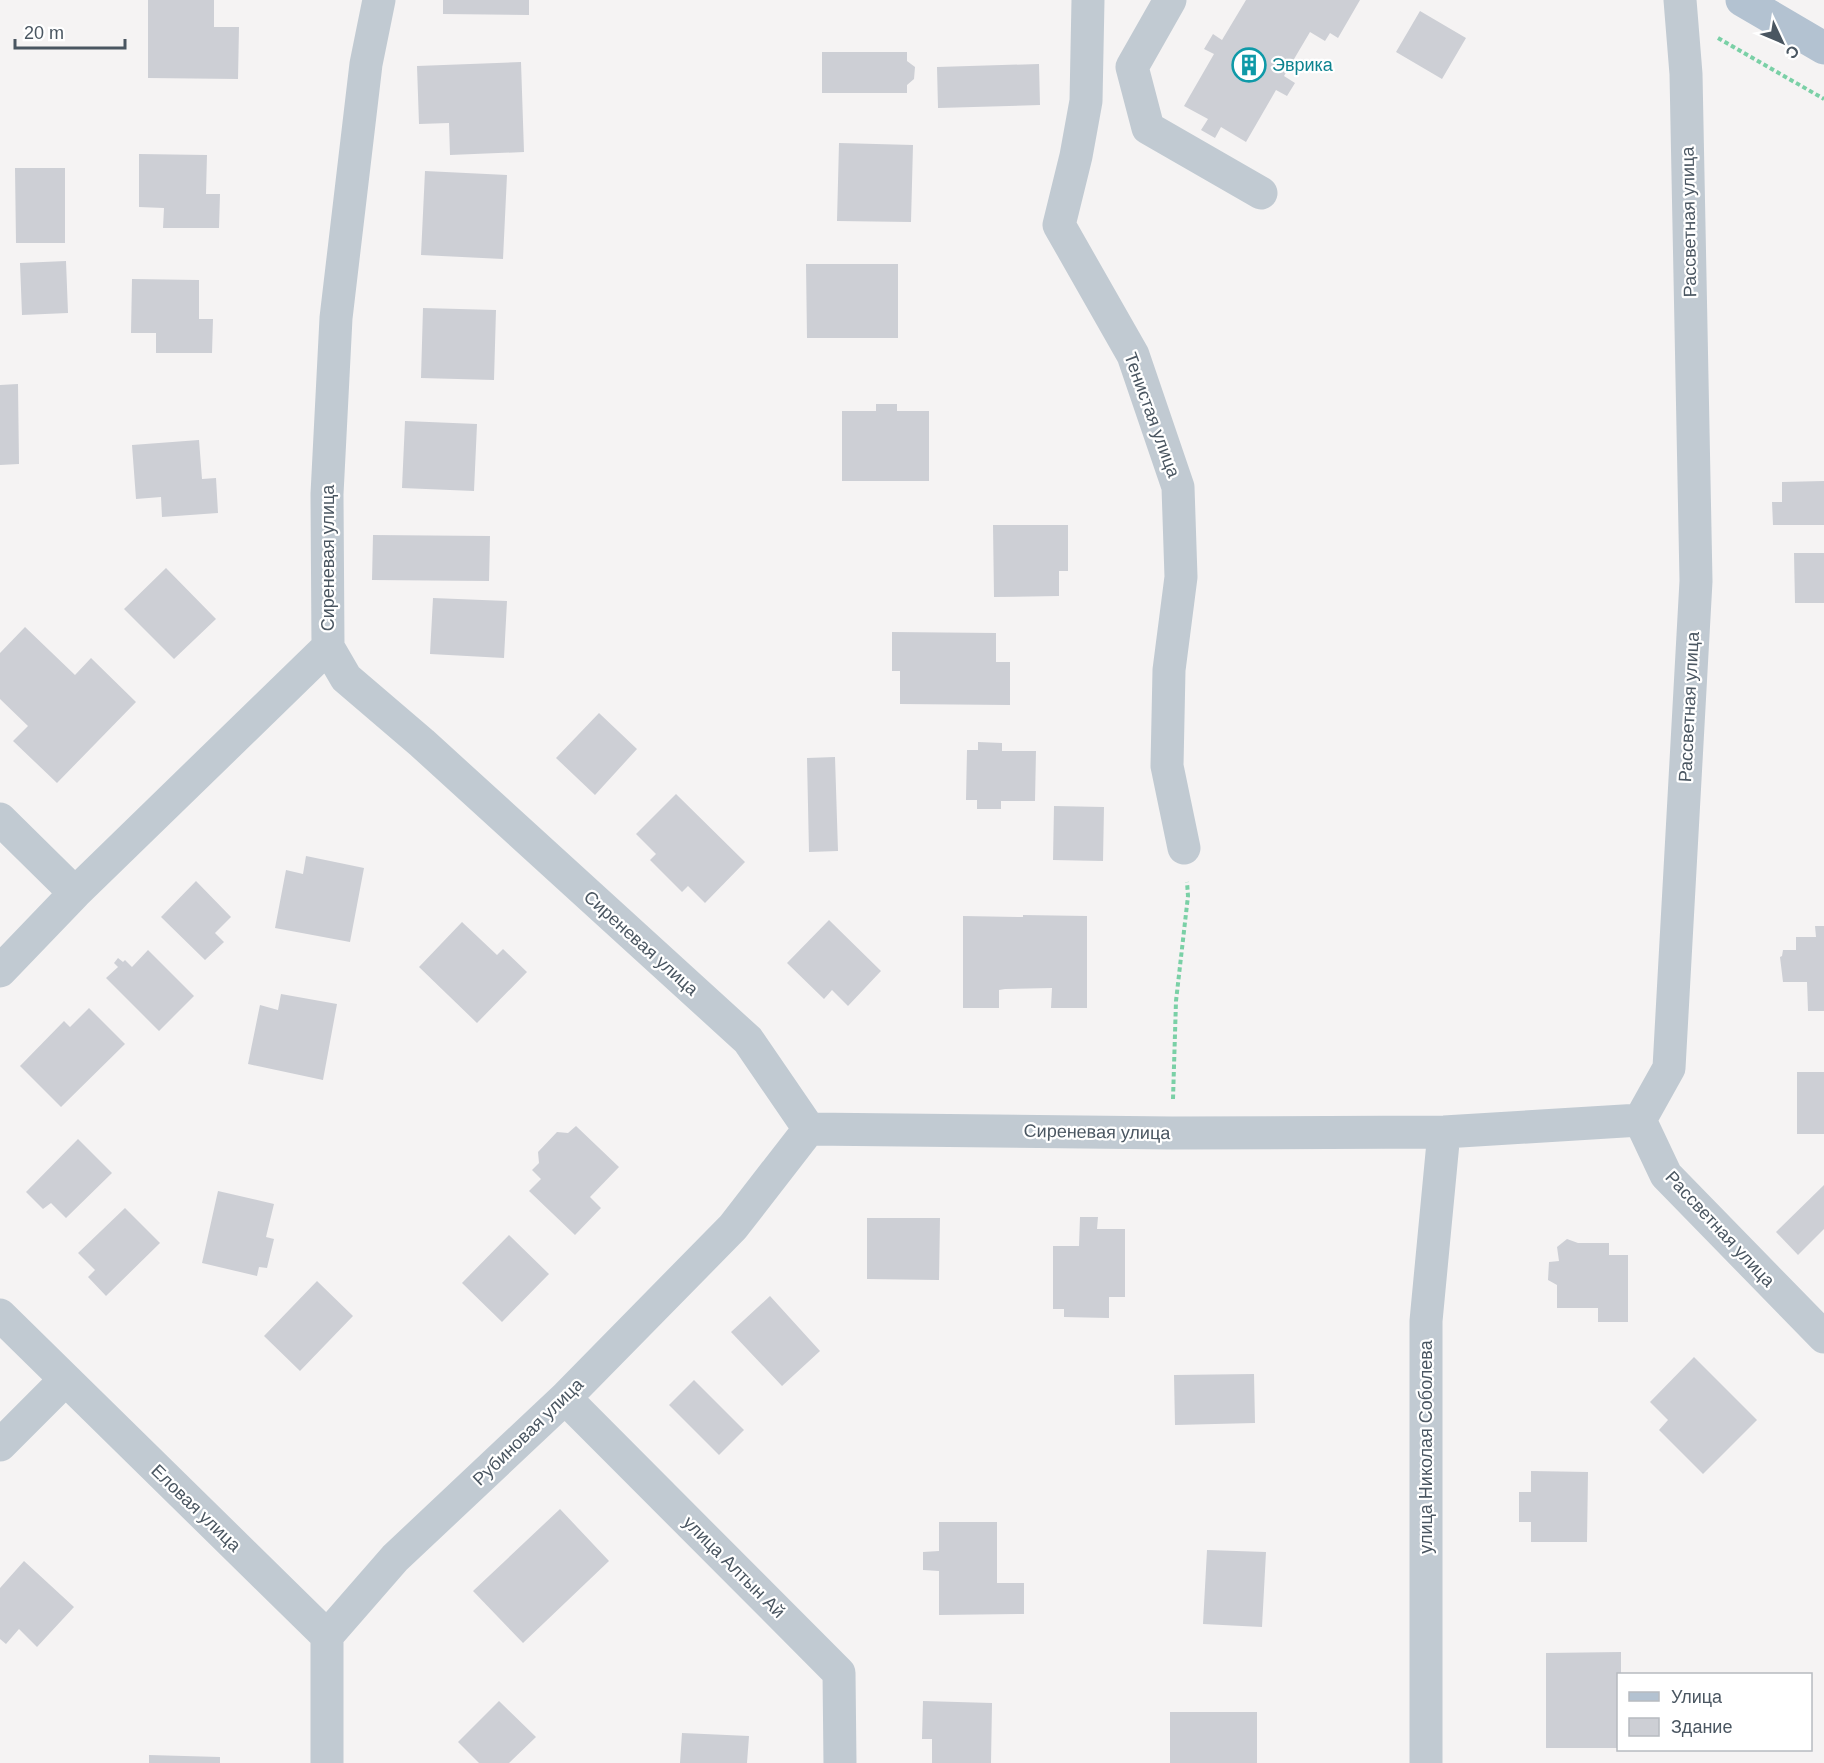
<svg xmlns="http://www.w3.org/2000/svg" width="1824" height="1763" font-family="Helvetica,sans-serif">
	<rect width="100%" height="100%" fill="#f5f3f3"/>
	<path fill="#cdcfd5" d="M148,0H214V27H239L238,79L148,78Z
		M443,0H529V15L443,14Z
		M1246,0H1360L1338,38L1330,33L1325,41L1310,32L1284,76L1295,83L1287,96L1276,90L1246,142L1221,127L1215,138L1201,130L1208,119L1184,106L1214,54L1204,49L1213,34L1222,40Z
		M1420,11L1466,38L1442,79L1396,52Z
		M822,52H907V61L915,67L914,79L907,85V93H822Z
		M521,62L524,152L450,155L449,123L419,124L417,66Z
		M1039,64L1040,105L938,108L937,67Z
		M839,143L913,145L911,222L837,221Z
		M139,154L207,155L206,194H220L219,228H163L164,208L139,207Z
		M15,168H65V243H16Z
		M425,171L507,175L503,259L421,255Z
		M66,261L68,313L22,315L20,263Z
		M806,264H898V338H807Z
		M132,279L199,280V319H213L212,353H156V333H131Z
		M423,308L496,310L494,380L421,378Z
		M18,384L19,464L0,465V385Z
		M876,404H897V411H929V481H842V411H876Z
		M405,421L477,424L474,491L402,488Z
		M199,440L202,479L216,478L218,513L162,517L161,497L136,499L132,445Z
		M1824,481V525H1773L1772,502H1782V482Z
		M993,525H1068V571H1059V596L994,597Z
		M373,535L490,536L489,581L372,580Z
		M1794,553H1824V603H1795Z
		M166,568L216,619L174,659L124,609Z
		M433,598L507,601L504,658L430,654Z
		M25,627L75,675L91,658L136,702L57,783L13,741L28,726L0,699V653Z
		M892,632L996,633V662H1010V705L900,704V671H892Z
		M599,713L637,749L595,795L556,758Z
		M978,742L1002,743V751H1036L1035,801H1001V809H977V800H966L967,750H978Z
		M835,757L838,851L809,852L807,758Z
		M676,794L745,862L705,903L688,886L682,892L650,860L656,854L636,834Z
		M1054,806L1104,807L1103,861L1053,860Z
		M306,856L364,868L350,942L275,928L286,870L303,874Z
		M196,881L231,917L215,933L224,942L205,960L161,917Z
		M1023,915L1087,916V1008H1051L1052,988L1005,989L999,990V1008H963V916L1023,917Z
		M829,920L881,971L848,1006L832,990L824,999L787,963Z
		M462,922L497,955L503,949L527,972L477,1023L419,967Z
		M1815,926H1824V1011H1808L1807,982H1783L1780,957L1782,956L1783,950H1796V937H1816Z
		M148,950L194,996L159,1031L106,978L118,967L114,963L118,958L123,962L125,960L132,967Z
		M281,994L337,1004L323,1080L248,1064L260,1005L278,1010Z
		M89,1008L125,1044L61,1107L20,1066L64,1021L70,1027Z
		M1797,1072H1824V1134H1797Z
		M576,1126L619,1167L590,1197L601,1208L575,1235L529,1191L541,1179L532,1170L539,1163L538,1152L557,1132L568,1133Z
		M78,1139L112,1173L66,1218L51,1203L43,1209L26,1192Z
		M1824,1185V1229L1798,1255L1776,1232Z
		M218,1191L274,1204L266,1237L274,1239L267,1268L259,1267L257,1276L202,1263Z
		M125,1208L160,1243L106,1296L88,1277L95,1270L78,1253Z
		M1080,1217H1098L1097,1229H1125V1297H1109V1318L1064,1317V1309H1053V1246H1079Z
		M867,1218H940L939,1280L867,1279Z
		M509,1235L549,1274L502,1322L462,1283Z
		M1567,1239L1578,1243H1609V1255H1628V1322H1598V1308H1557V1285L1548,1280L1549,1262L1559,1261L1557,1247Z
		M317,1281L353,1316L300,1371L264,1336Z
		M770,1296L820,1351L782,1386L731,1332Z
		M1694,1357L1757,1420L1703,1474L1659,1430L1668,1420L1650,1402Z
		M1254,1374L1255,1423L1175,1425L1174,1375Z
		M694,1380L744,1430L719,1455L669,1405Z
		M1531,1471L1588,1472L1587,1542H1531V1522H1519V1492H1531Z
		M560,1509L609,1561L523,1643L473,1591Z
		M939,1522H997V1583H1024V1614L939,1615V1571L923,1570V1552L939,1551Z
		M1207,1550L1266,1552L1262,1627L1203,1624Z
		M24,1561L74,1607L37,1647L19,1629L6,1644L0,1639V1588Z
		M1621,1652V1674H1618V1748H1546V1653Z
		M499,1701L536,1737L509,1763H479L458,1742Z
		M923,1701L992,1703L991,1763H932V1739H922Z
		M1170,1712H1257V1763H1170Z
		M682,1733L749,1736L747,1763H680Z
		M149,1755L220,1757V1763H149Z"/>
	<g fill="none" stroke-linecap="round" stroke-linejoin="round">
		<path stroke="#7ad0a6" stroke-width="4" stroke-dasharray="4.5 3" stroke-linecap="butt" d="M1718,38L1824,99
			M1173,1099L1176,1001L1188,896L1187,882"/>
		<path stroke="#c1cad2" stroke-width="33" d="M379,0L366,64L336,318L327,494L328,647L346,678L422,743L748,1040L809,1129
			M1088,0L1086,101L1076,156L1059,225L1133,355L1178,487L1181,577L1169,670L1167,766L1184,848
			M1170,0L1132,67L1148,128L1261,193
			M0,819L75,893
			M0,971L75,893L328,647
			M1640,1120L1669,1068L1696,581L1686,74L1680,0
			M1640,1120L1666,1175L1824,1337
			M809,1129L1172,1133L1444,1132L1640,1120
			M0,1315L327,1636
			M565,1398L839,1673L840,1763
			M0,1445L65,1380
			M327,1763V1636L395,1558L565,1398L733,1227L809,1129
			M1426,1763V1321L1444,1132"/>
		<path stroke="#b3c2d1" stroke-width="33" d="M1742,0L1824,48"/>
	</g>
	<defs>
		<symbol id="building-ring" viewBox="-11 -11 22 22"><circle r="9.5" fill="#fff" stroke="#0f9aa8" stroke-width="1.5"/><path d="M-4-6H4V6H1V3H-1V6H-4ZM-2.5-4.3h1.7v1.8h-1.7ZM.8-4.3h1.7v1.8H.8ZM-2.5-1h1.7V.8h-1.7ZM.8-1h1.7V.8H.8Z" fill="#0f9aa8"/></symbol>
	</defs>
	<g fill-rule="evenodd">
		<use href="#building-ring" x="1230" y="46" width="38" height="38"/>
	</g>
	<g text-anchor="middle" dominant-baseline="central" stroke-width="4.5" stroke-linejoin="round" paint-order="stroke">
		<g font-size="18" fill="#0d838f" stroke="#fff" text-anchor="start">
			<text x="1272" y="65">Эврика</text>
		</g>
		<g font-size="18" fill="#4a5661" stroke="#fff">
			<text transform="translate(1689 222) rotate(-91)">Рассветная улица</text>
			<text transform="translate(1152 415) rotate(70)">Тенистая улица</text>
			<text transform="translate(328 558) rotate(-90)">Сиреневая улица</text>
			<text transform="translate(1689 707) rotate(-87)">Рассветная улица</text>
			<text transform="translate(641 943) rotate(42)">Сиреневая улица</text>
			<text transform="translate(1097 1132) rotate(1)">Сиреневая улица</text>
			<text transform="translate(1720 1229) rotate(47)">Рассветная улица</text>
			<text transform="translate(528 1432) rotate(-44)">Рубиновая улица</text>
			<text transform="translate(1426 1447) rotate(-90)">улица Николая Соболева</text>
			<text transform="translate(196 1508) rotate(44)">Еловая улица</text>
			<text transform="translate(734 1567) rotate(45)">улица Алтын Ай</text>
		</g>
	</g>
	<rect x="1617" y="1673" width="195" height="78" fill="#ffffff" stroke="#b7bbc0" stroke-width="1.5"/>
	<rect x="1629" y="1692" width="30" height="9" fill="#b3c2d1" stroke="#b7bbc0" stroke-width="1.5"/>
	<text x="1671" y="1703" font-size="18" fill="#4a5661">Улица</text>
	<rect x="1629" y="1718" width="30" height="18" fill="#cdcfd5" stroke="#b7bbc0" stroke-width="1.5"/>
	<text x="1671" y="1733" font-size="18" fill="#4a5661">Здание</text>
	<g transform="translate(1782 42) rotate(134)" stroke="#ffffff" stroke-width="4.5" paint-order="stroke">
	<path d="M0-4.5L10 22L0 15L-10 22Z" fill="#4a5661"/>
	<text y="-9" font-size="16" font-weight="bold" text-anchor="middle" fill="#4a5661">С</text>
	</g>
	<path d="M15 39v9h110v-9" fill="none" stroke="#4a5661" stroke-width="3"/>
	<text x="24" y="39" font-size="18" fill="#4a5661" stroke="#ffffff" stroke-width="4.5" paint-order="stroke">20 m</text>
</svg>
